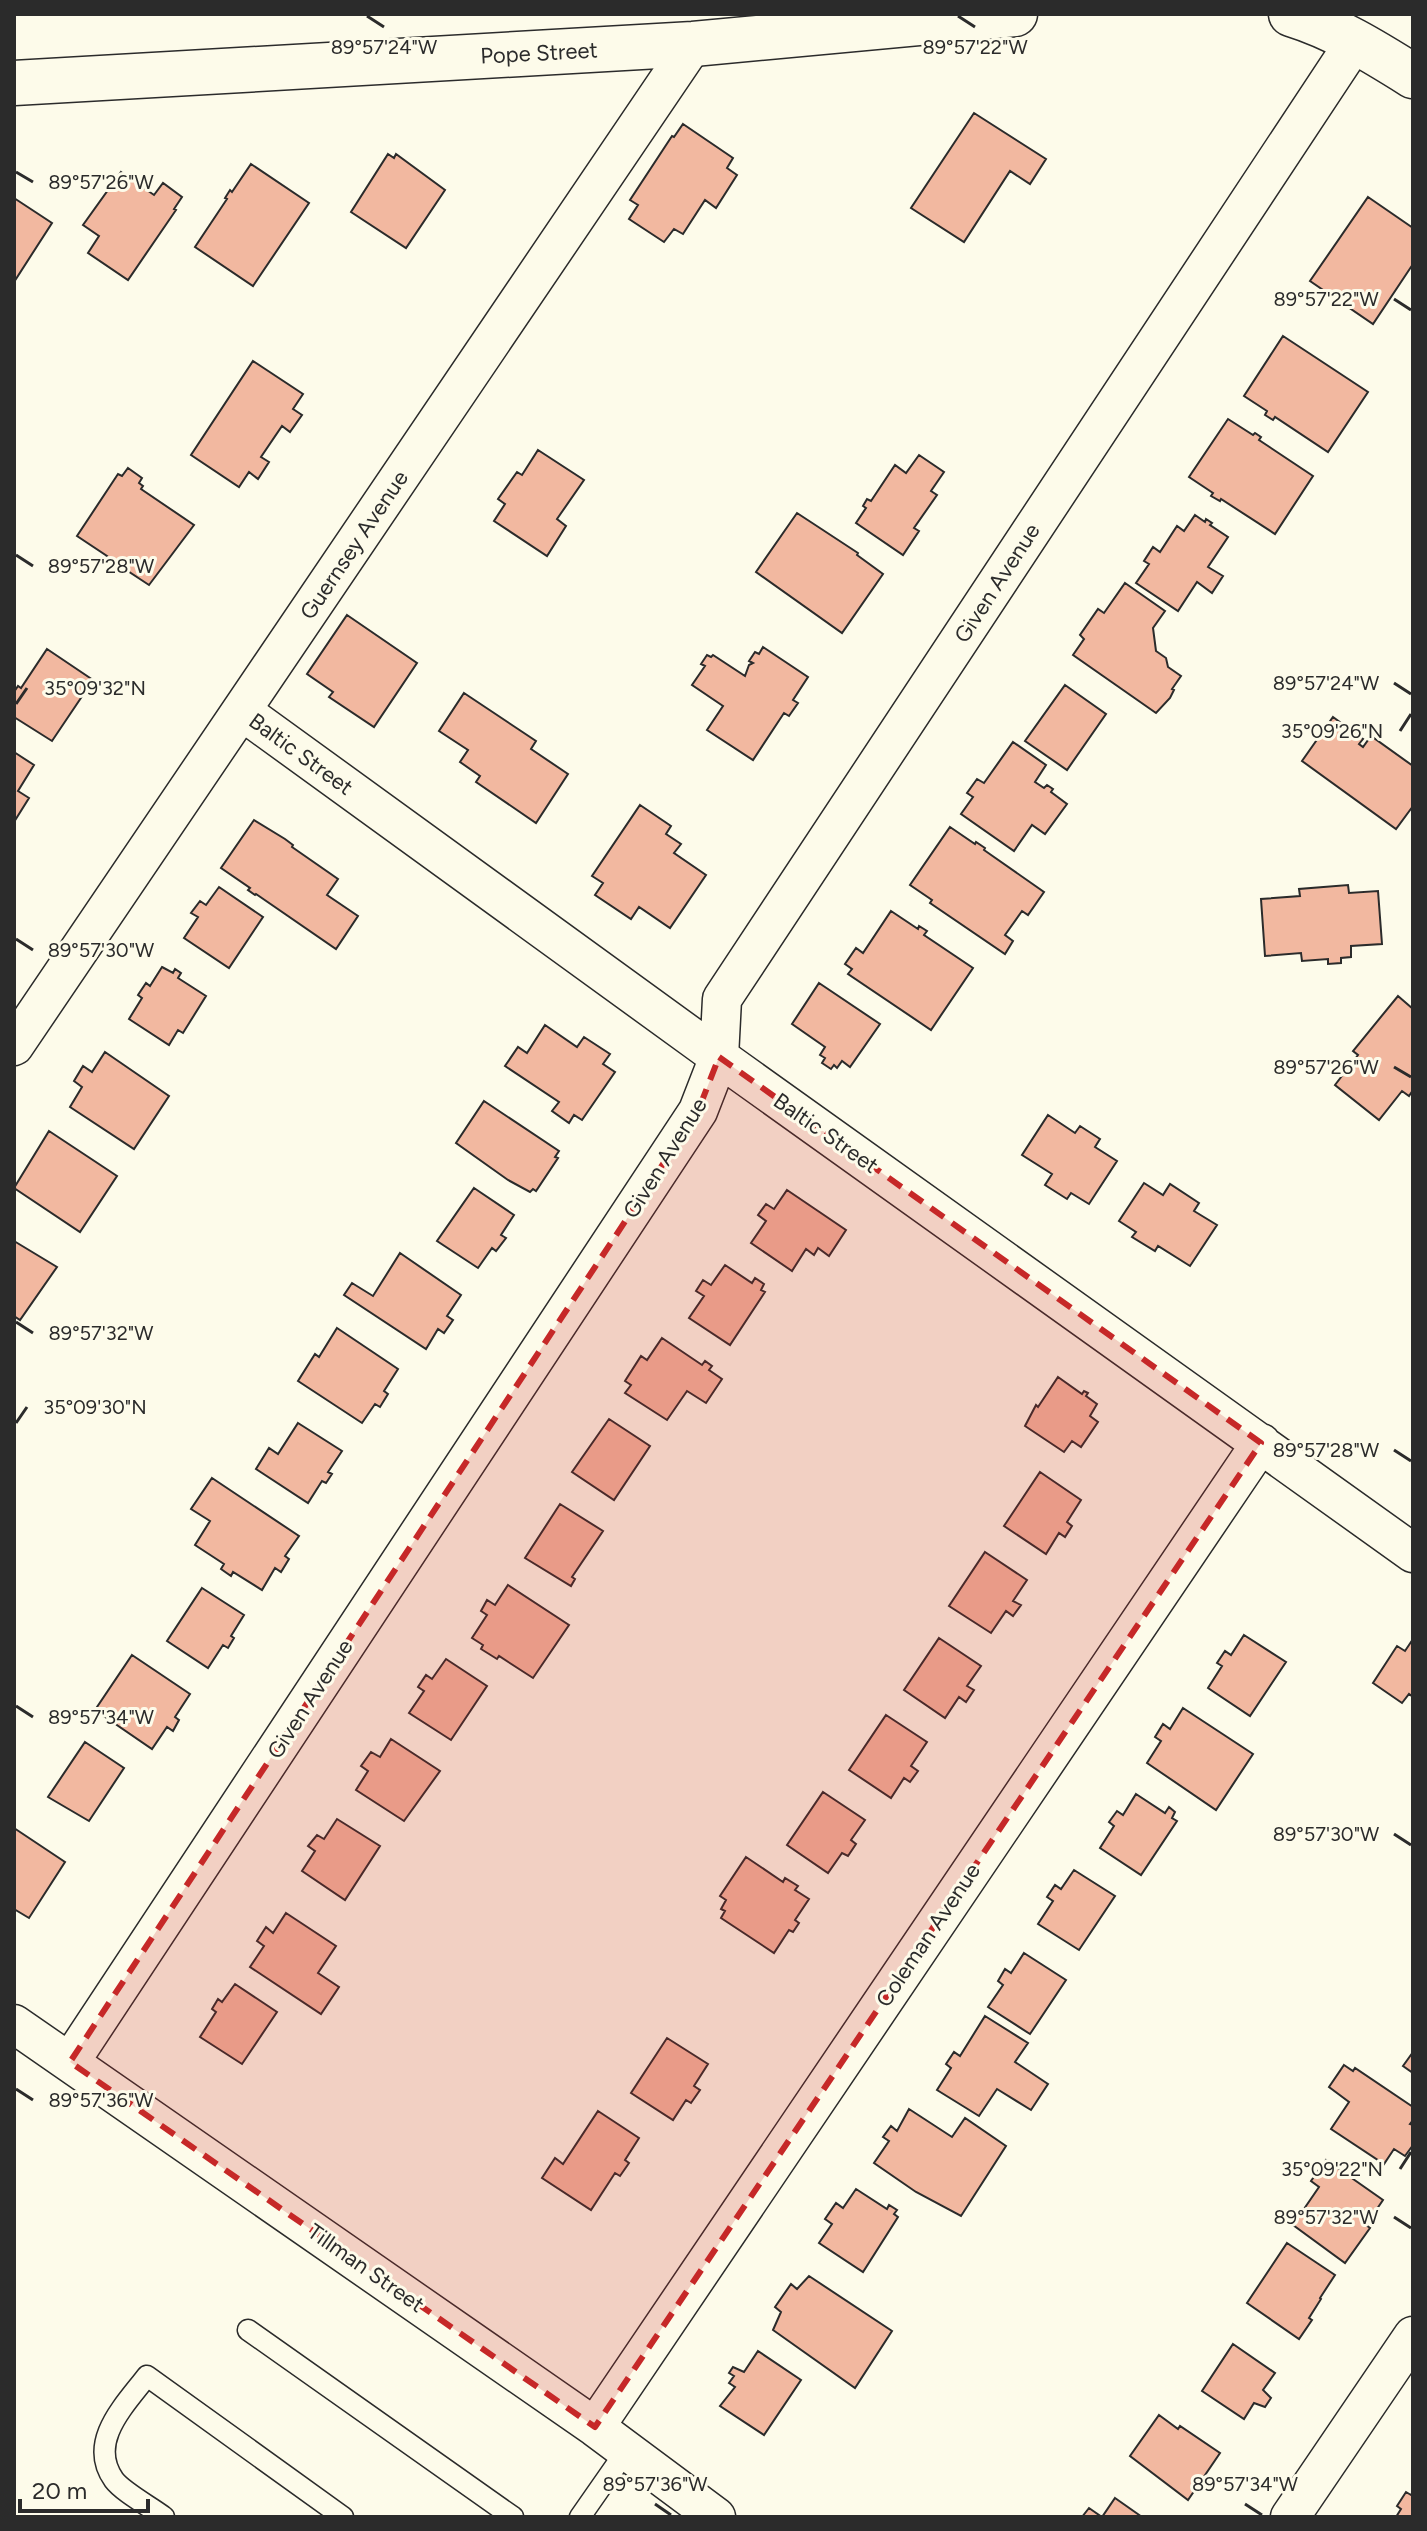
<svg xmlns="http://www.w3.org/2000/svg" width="1427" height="2531" font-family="Figtree,sans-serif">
	<rect width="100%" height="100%" fill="#fdfbea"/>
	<path fill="#f2b8a0" stroke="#2b2b2b" stroke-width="2" d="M974,113L1046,159L1030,184L1010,171L964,242L911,208Z
		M683,124L733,158L727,168L737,175L716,208L705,200L683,234L674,229L664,242L629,219L638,205L630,200L672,136L674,137Z
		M388,154L394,158L396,154L445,190L406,248L351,212Z
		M251,164L309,203L253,286L195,247L227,199L225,198L230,190L232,192Z
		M121,172L154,195L163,183L182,197L174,209L176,210L128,280L88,253L99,236L83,225Z
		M1368,197L1413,228V264L1373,324L1310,281Z
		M14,198L52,223L14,282Z
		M1283,336L1368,392L1328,452L1275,417L1273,420L1265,415L1267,411L1244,396Z
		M253,361L303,394L293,409L302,415L290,432L282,426L261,457L269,462L258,479L249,472L239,487L191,455Z
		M1228,419L1253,435L1255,433L1261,437L1259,440L1313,476L1275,534L1221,499L1220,501L1211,496L1213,493L1189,477Z
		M538,450L584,480L557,519L566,526L547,556L494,521L505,504L498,499L517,472L522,475Z
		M919,455L944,472L931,491L937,495L914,528L919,531L903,555L856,523L866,508L863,506L867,499L871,501L895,465L906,473Z
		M128,468L142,478L139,483L143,486L141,489L194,525L149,585L117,564L115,567L104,560L107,556L77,536L118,474L122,476Z
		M797,513L858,553L857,555L883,574L842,633L756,572Z
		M1195,515L1205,522L1206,519L1212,523L1210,525L1228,537L1208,567L1223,576L1212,593L1197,582L1178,611L1136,583L1149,564L1144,561L1153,547L1160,552L1177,526L1184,531Z
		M1125,583L1165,611L1153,628L1156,651L1166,658L1168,667L1181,676L1172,689L1174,690L1170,698L1156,713L1073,655L1084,639L1080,635L1098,609L1104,613Z
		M347,615L417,663L374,727L329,697L333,692L307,674Z
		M763,647L808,677L793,700L798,703L789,716L784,713L753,760L707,730L723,706L692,685L705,666L701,664L707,655L711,657L713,655L745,676L749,665L753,663L749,661L755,652L759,654Z
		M47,649L93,680L52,741L14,717V692L18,686L21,688Z
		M1065,685L1106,714L1067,770L1025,741Z
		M464,693L536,741L531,749L568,774L536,823L476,782L480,776L460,762L468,750L439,731Z
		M1333,717L1363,739L1359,744L1363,747L1371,736L1413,766V806L1396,829L1302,761Z
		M1013,742L1046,765L1035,782L1044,788L1047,785L1053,789L1051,792L1067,804L1045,834L1032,825L1014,851L961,814L973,797L967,793L977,779L984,783Z
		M14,752L34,765L18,791L29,798L14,822Z
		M640,805L671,826L666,834L681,844L674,853L706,875L670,928L639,907L631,919L595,895L603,883L592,876Z
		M254,820L285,839L293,845L292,847L338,879L327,895L358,916L336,949L256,894L255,895L248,890L250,888L221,868Z
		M950,827L975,844L976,842L985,848L984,850L1044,892L1028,915L1022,911L1005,935L1013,941L1005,954L930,903L932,900L910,885Z
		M1348,885L1349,893L1378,891L1382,944L1351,946V957L1341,958V963L1328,964V959L1302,961L1301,953L1265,956L1261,899L1300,896L1299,889Z
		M219,887L263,917L229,968L184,938L198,917L191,913L200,901L206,905Z
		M891,911L918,929L919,926L927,931L924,935L973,968L931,1030L848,974L852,969L845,964L856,948L863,953Z
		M162,967L173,973L175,969L181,973L178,978L206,996L183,1033L178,1030L169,1045L129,1019L142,998L138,995L146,983L150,986Z
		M819,983L880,1024L850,1067L842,1061L837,1068L834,1065L831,1069L822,1063L825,1058L820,1055L825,1047L792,1024Z
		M1398,996L1413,1009V1090L1409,1096L1402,1091L1379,1120L1335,1085L1358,1055L1353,1051Z
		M545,1025L577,1047L584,1037L610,1054L603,1064L615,1072L582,1120L574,1115L569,1123L552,1111L559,1102L505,1066L518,1047L527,1053Z
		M105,1052L169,1096L134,1149L70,1107L82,1087L74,1081L83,1066L92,1072Z
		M484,1101L559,1151L555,1157L558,1158L536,1191L533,1189L530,1192L508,1180L456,1143Z
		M1048,1115L1075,1133L1080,1126L1100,1139L1095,1147L1117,1161L1089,1204L1071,1193L1067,1199L1045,1185L1052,1174L1022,1155Z
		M49,1131L117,1176L80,1232L14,1188Z
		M1144,1183L1163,1195L1170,1184L1199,1203L1194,1211L1217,1225L1190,1266L1158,1246L1155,1251L1132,1237L1136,1232L1119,1221Z
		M474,1188L514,1215L501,1235L506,1238L496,1251L492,1248L478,1268L437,1241Z
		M787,1190L846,1230L829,1256L818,1248L814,1255L806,1249L792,1271L751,1243L766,1221L758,1215L766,1204L774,1209Z
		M14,1241L57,1267L20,1320L14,1316Z
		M400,1253L461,1295L447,1316L453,1320L444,1333L438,1329L426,1349L344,1295L352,1283L373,1296Z
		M725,1265L752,1283L755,1278L764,1284L761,1290L765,1292L730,1345L689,1318L704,1296L696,1291L703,1280L711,1285Z
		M337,1328L398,1369L384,1391L388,1394L380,1407L375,1404L362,1423L298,1381L315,1354L319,1357Z
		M662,1338L702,1365L705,1361L712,1366L709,1370L722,1379L706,1403L687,1391L667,1420L625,1393L631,1385L625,1381L641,1356L647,1360Z
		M1058,1377L1082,1394L1084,1391L1088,1393L1086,1396L1097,1404L1090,1416L1098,1422L1081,1447L1072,1441L1064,1452L1025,1426L1036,1405L1038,1407Z
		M609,1419L650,1446L614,1500L572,1472Z
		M298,1423L342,1451L328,1472L332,1474L326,1483L322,1481L308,1503L256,1469L269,1448L278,1454Z
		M1040,1472L1081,1500L1067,1522L1072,1526L1065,1537L1059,1533L1046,1554L1004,1526Z
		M212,1478L299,1536L285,1556L289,1559L281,1572L275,1568L262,1590L233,1572L231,1576L221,1569L224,1564L195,1545L210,1521L191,1509Z
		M560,1504L603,1531L572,1577L575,1579L571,1586L525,1558Z
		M985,1552L1027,1580L1013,1601L1021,1605L1013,1616L1006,1611L991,1633L949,1606Z
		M508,1585L569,1625L533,1678L499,1656L497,1659L481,1649L483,1645L472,1638L487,1615L481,1611L487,1600L495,1605Z
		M202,1588L244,1615L231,1636L234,1638L228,1648L223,1645L208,1668L167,1641Z
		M1244,1635L1286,1662L1250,1716L1208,1688L1222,1666L1217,1663L1225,1651L1231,1655Z
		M939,1638L981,1666L967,1686L974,1690L966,1702L959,1697L945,1718L904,1690Z
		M1413,1639V1697L1409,1694L1402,1703L1373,1683L1397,1646L1405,1651Z
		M132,1655L190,1694L175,1717L179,1720L173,1731L167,1727L152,1749L95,1710Z
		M446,1659L487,1686L451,1740L409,1713L424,1691L418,1687L426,1675L432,1679Z
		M1183,1708L1253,1754L1216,1810L1147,1763L1161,1741L1155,1737L1163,1724L1170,1729Z
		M886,1715L927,1742L911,1766L918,1771L910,1782L904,1778L891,1798L849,1770Z
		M391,1739L440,1771L404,1821L356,1790L368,1771L361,1766L371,1752L380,1757Z
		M85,1742L124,1768L89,1821L48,1797Z
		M823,1792L865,1820L851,1840L856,1844L848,1856L842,1853L828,1873L787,1845Z
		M1136,1794L1165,1813L1169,1807L1175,1812L1172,1818L1177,1821L1141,1875L1100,1848L1114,1826L1109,1822L1117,1811L1123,1815Z
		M337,1819L380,1846L345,1900L302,1871L315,1851L308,1846L317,1835L324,1839Z
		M14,1828L65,1862L29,1918L14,1909Z
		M746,1857L783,1882L785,1878L798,1886L795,1890L809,1899L795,1920L799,1923L793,1932L789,1930L774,1953L721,1918L725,1911L721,1909L726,1900L720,1896Z
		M1074,1870L1115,1896L1079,1950L1038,1924L1053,1901L1047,1897L1055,1885L1061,1889Z
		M286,1913L336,1946L318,1973L339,1987L321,2014L250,1967L264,1946L257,1941L266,1927L273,1933Z
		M1024,1953L1066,1980L1030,2034L988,2007L1003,1985L998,1981L1005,1969L1011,1973Z
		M235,1984L277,2012L242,2064L200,2037L216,2012L212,2009L218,1999L222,2002Z
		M985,2016L1028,2043L1015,2062L1048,2084L1031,2110L997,2089L979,2116L937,2090L951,2068L946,2064L954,2052L960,2056Z
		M667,2038L708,2064L694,2086L700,2090L691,2103L686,2100L673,2120L631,2093Z
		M1413,2052V2073L1403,2066Z
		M1344,2065L1353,2071L1355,2068L1413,2107V2120L1410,2124L1413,2125V2145L1405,2156L1394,2149L1384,2164L1331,2129L1349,2102L1329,2087Z
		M909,2109L952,2137L965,2118L1006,2146L961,2216L916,2192L874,2163L889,2141L883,2137L891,2126L897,2131Z
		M598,2111L639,2138L625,2160L629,2163L620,2176L615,2173L591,2210L542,2178L555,2158L563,2164Z
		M1326,2160L1383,2200L1366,2225L1370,2228L1345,2263L1293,2225L1319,2187L1311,2181Z
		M856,2189L887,2209L889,2205L897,2210L894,2214L898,2217L863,2272L819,2243L832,2224L825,2219L836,2203L843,2208Z
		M1287,2243L1335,2275L1320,2298L1321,2299L1309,2318L1312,2320L1299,2339L1247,2303Z
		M809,2276L892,2331L855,2388L773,2330L781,2312L775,2307L791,2284L797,2289Z
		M1233,2344L1275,2373L1263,2390L1271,2398L1265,2407L1254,2403L1244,2419L1202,2391Z
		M758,2351L801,2380L764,2435L720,2406L735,2387L729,2383L734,2376L729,2373L733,2367L744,2372Z
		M1159,2415L1178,2429L1180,2426L1220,2453L1188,2500L1130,2456Z
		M1406,2492L1411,2495L1413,2492V2517H1396L1401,2509L1397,2506Z
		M1115,2498L1142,2517H1082L1089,2508L1102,2517Z"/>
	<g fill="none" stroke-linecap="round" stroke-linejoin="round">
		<defs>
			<path id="lane" d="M248,2330L513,2517
				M164,2517C151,2507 123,2492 114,2480C87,2442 124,2406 147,2376L343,2517
				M580,2517L626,2451"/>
			<path id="street" d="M242,711L719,1057L1413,1553
				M14,1046L693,44
				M14,2024L595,2427L716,2517
				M70,2062L698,1111L719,1057L722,999L1356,40
				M595,2427L1261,1443
				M1290,2517L1413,2336"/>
			<path id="secondary" d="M1291,14C1336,28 1373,51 1413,76
				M14,83L693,44L1015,14"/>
		</defs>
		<use href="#lane" stroke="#2b2b2b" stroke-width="23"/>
		<use href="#street" stroke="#2b2b2b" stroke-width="41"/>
		<use href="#secondary" stroke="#2b2b2b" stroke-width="47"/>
		<use href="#lane" stroke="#fdfbea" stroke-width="20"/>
		<use href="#street" stroke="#fdfbea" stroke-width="38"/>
		<use href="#secondary" stroke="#fdfbea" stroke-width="44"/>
	</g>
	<path fill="#c62828" fill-opacity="0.2" stroke="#c62828" stroke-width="6" stroke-dasharray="16 10" stroke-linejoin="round" d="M719,1057L1261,1443L595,2427L70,2062L698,1111Z"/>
	<path fill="none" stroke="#2b2b2b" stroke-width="3" d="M367,16L384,27M958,16L975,27M16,172L33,182M1394,299L1411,310M16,555L33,566M1394,683L1411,694M16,704L27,688M1400,731L1411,714M16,939L33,950M1394,1067L1411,1077M16,1322L33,1333M16,1423L27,1407M1394,1450L1411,1461M16,1706L33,1717M1394,1834L1411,1845M16,2089L33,2100M1400,2169L1411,2152M1394,2217L1411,2228M655,2504L671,2515M1245,2504L1262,2515"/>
	<g text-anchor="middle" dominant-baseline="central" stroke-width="6" stroke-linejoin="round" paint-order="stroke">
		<g font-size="22" fill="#2b2b2b" stroke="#fdfbea">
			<text transform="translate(539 53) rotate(-3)">Pope Street</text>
			<text transform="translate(354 545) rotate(-56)">Guernsey Avenue</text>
			<text transform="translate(997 583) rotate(-57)">Given Avenue</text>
			<text transform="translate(301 754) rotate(36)">Baltic Street</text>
			<text transform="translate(826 1133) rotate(35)">Baltic Street</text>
			<text transform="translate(665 1158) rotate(-58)">Given Avenue</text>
			<text transform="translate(310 1699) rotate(-57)">Given Avenue</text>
			<text transform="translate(928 1935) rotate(-56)">Coleman Avenue</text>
			<text transform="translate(366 2268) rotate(35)">Tillman Street</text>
		</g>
	</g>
	<g font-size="20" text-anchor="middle" fill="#2b2b2b" stroke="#fdfbea" stroke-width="6" stroke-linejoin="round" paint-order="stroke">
		<text x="384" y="54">89°57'24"W</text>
		<text x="975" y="54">89°57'22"W</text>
		<text x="101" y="189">89°57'26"W</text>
		<text x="1326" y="306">89°57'22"W</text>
		<text x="101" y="573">89°57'28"W</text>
		<text x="1326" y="690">89°57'24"W</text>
		<text x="95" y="695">35°09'32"N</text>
		<text x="1332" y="738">35°09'26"N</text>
		<text x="101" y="957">89°57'30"W</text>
		<text x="1326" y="1074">89°57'26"W</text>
		<text x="101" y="1340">89°57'32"W</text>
		<text x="95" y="1414">35°09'30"N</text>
		<text x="1326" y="1457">89°57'28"W</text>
		<text x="101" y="1724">89°57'34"W</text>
		<text x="1326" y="1841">89°57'30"W</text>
		<text x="101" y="2107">89°57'36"W</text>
		<text x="1332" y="2176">35°09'22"N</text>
		<text x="1326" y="2224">89°57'32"W</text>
		<text x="655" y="2491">89°57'36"W</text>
		<text x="1245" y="2491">89°57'34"W</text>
	</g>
	<rect width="1427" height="2531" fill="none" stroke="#2b2b2b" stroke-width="32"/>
	<path d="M20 2499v12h128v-12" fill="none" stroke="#2b2b2b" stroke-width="4"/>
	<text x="32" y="2499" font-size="24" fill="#2b2b2b" stroke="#fdfbea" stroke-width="6" paint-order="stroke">20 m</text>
</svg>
